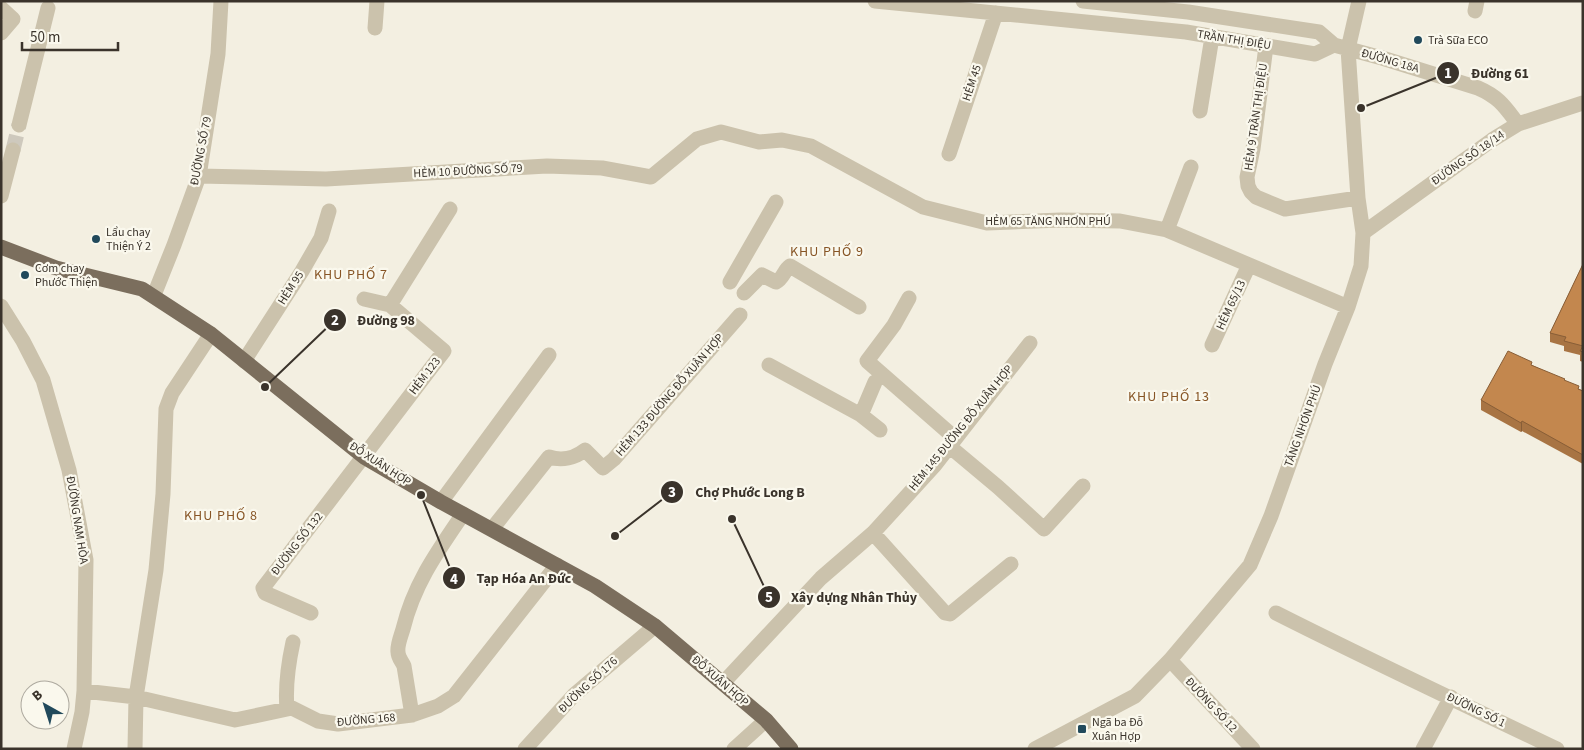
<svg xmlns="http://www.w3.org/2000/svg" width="1584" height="750" font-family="'Source Sans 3',sans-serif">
	<rect width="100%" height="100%" fill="#f3efe1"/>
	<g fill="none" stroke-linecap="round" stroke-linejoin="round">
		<path stroke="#cec9bd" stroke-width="15" stroke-dasharray="15 8" stroke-linecap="butt" d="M13,150L19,125"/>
		<path stroke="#cbc2ac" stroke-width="15" d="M875,1L1186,32L1315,54L1334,45
			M1083,1L1188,12L1319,32L1334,45L1382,58L1478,88C1499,97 1505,107 1518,124
			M1,8L13,19L1,33
			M1475,11L1477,1
			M375,28L377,1
			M1266,46L1253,149L1247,177L1248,186L1251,192L1256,197L1285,209L1358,198
			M1200,111L1212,37
			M19,125L48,8
			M949,154L996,13
			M199,176L326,179L547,166L602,168L651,177L697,139L721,132L759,142L782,140L811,146L923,207L987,223L1061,220L1120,221L1167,230L1348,307
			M1,196L13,150
			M1167,230L1191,167
			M1363,233L1492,140L1518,124L1583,103
			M730,282L776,202
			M744,293L762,275L776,282C783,279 784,270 790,266L859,307
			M154,295L174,245L199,176L218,54L221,1
			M909,298L894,325L867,361L955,438
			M390,305L450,209
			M1,306L23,341L43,380L69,470L86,560L84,691L82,712L74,749
			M1212,345L1249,265
			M244,361L302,271L321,238L329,211
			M769,365L861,415L880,430
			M861,415L875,382
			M949,446L998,487L1044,529L1083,486
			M441,502L549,355
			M492,529L549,457C562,461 575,458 585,450L603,468L614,459L740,315
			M873,533L945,613L950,614L1011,564
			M311,613L265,593L263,588L444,351L390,305L364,299
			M1276,613C1369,660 1463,704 1557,749
			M1170,660L1253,749
			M723,683L821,578L873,533L935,465L1030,343
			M84,691L136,697L235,720L292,708L318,721L338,724L412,715L438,706L454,696L557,565
			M287,709C285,686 288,665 293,642
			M412,715L404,666C402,661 398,658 398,652C397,645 401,636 403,629C414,584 437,552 463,514
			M135,749L136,697L156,570L163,494L166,409L172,393L211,334
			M525,749L574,695L655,626
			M734,749L766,720
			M1035,749L1135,696L1170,660L1250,565L1271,516L1325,364L1348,307L1361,266L1363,233L1358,198L1348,49L1359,1
			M1423,749L1451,697"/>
		<path stroke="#7b6e5d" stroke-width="15" d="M1,247L56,268L142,289L211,334L364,457L441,502L595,586L655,626L766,720L791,749"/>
	</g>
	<path fill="#a87443" d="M1583,264V362L1580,361V355L1564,351V346L1550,342V333Z
		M1532,365L1565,381L1583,391V464L1522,431L1521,432L1481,410V400Z"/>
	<path fill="#885e37" d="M1522,421V431L1521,432V423Z"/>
	<path fill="#c3874e" stroke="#885e37" d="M1583,264V352L1580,351L1583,346L1564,341L1566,337L1550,333Z
		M1508,351L1532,362L1531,365L1565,379L1564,380L1579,386L1578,389L1583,391V455L1522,421L1521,423L1481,400Z"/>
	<g fill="#21495b" stroke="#faf8ed" stroke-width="2">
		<circle cx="1418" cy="40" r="5"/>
		<circle cx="96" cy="239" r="5"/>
		<circle cx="25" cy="275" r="5"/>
		<rect x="1077" y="724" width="10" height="10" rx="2.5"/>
	</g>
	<g text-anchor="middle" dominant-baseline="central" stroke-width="4.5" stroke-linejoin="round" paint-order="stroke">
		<g font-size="12" fill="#3a332b" stroke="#faf8ed">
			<text transform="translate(1234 40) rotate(9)">TRẦN THỊ ĐIỆU</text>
			<text transform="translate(1390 61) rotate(16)">ĐƯỜNG 18A</text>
			<text transform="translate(972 83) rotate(-72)">HẺM 45</text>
			<text transform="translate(1256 117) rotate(-82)">HẺM 9 TRẦN THỊ ĐIỆU</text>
			<text transform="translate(201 151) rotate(-79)">ĐƯỜNG SỐ 79</text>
			<text transform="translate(1468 158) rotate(-35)">ĐƯỜNG SỐ 18/14</text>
			<text transform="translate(468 171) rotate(-3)">HẺM 10 ĐƯỜNG SỐ 79</text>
			<text x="1048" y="221">HẺM 65 TĂNG NHƠN PHÚ</text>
			<text transform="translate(291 288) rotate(-58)">HẺM 95</text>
			<text transform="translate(1231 305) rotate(-65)">HẺM 65/13</text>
			<text transform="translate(425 376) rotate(-53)">HẺM 123</text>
			<text transform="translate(670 395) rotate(-49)">HẺM 133 ĐƯỜNG ĐỖ XUÂN HỢP</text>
			<text transform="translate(1303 426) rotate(-70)">TĂNG NHƠN PHÚ</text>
			<text transform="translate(961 428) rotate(-51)">HẺM 145 ĐƯỜNG ĐỖ XUÂN HỢP</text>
			<text transform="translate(380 464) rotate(33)">ĐỖ XUÂN HỢP</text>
			<text transform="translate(77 520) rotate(81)">ĐƯỜNG NAM HÒA</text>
			<text transform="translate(297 544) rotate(-52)">ĐƯỜNG SỐ 132</text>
			<text transform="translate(720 681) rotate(41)">ĐỖ XUÂN HỢP</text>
			<text transform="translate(588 685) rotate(-43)">ĐƯỜNG SỐ 176</text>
			<text transform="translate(1211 705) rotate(47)">ĐƯỜNG SỐ 12</text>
			<text transform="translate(1476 710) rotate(26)">ĐƯỜNG SỐ 1</text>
			<text transform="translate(366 720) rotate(-5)">ĐƯỜNG 168</text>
		</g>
		<g font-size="12" fill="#3a332b" stroke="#faf8ed" text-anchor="start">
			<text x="1428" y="40">Trà Sữa ECO</text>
			<text x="106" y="232">Lẩu chay<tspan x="106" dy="14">Thiện Ý 2</tspan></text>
			<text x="35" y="268">Cơm chay<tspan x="35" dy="14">Phước Thiện</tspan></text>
			<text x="1092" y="722">Ngã ba Đỗ<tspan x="1092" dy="14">Xuân Hợp</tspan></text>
		</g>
		<g font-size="14" letter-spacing="1" fill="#875525" stroke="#faf8ed">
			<text x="827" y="252">KHU PHỐ 9</text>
			<text x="351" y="275">KHU PHỐ 7</text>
			<text x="1169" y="397">KHU PHỐ 13</text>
			<text x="221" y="516">KHU PHỐ 8</text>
		</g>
	</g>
	<path fill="none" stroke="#3a332b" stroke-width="2" d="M1361 108L1448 73M265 387L335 320M615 536L672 492M421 495L454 578M732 519L769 597"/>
	<g fill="#3a332b" stroke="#faf8ed" stroke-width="2">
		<circle cx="1361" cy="108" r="5"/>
		<circle cx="265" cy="387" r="5"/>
		<circle cx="615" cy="536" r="5"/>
		<circle cx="421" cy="495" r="5"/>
		<circle cx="732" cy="519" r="5"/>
		<circle cx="1448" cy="73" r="12"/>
		<circle cx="335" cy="320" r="12"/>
		<circle cx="672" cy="492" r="12"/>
		<circle cx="454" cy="578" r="12"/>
		<circle cx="769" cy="597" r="12"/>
	</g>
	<g font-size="15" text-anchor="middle" font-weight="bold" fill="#fff">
		<text x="1448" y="78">1</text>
		<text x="335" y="325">2</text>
		<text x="672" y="497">3</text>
		<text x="454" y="584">4</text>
		<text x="769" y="602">5</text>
	</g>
	<g font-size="14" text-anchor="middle" font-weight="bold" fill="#3a332b" stroke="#faf8ed" stroke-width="4.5" stroke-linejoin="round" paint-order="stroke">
		<text x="1500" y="78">Đường 61</text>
		<text x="386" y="325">Đường 98</text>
		<text x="750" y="497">Chợ Phước Long B</text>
		<text x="524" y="583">Tạp Hóa An Đức</text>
		<text x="854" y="602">Xây dựng Nhân Thủy</text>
	</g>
	<rect width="1584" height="750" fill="none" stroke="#3a332b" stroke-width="5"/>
	<g transform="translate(45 705) rotate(321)"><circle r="24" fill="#faf8ed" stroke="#ada99f"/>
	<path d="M0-4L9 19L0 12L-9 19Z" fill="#21495b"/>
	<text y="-8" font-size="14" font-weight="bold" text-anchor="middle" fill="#3a332b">B</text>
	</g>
	<path d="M22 42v8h96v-8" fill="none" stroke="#3a332b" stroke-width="2.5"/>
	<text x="30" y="42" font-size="15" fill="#3a332b" stroke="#faf8ed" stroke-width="4" paint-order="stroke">50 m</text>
</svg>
